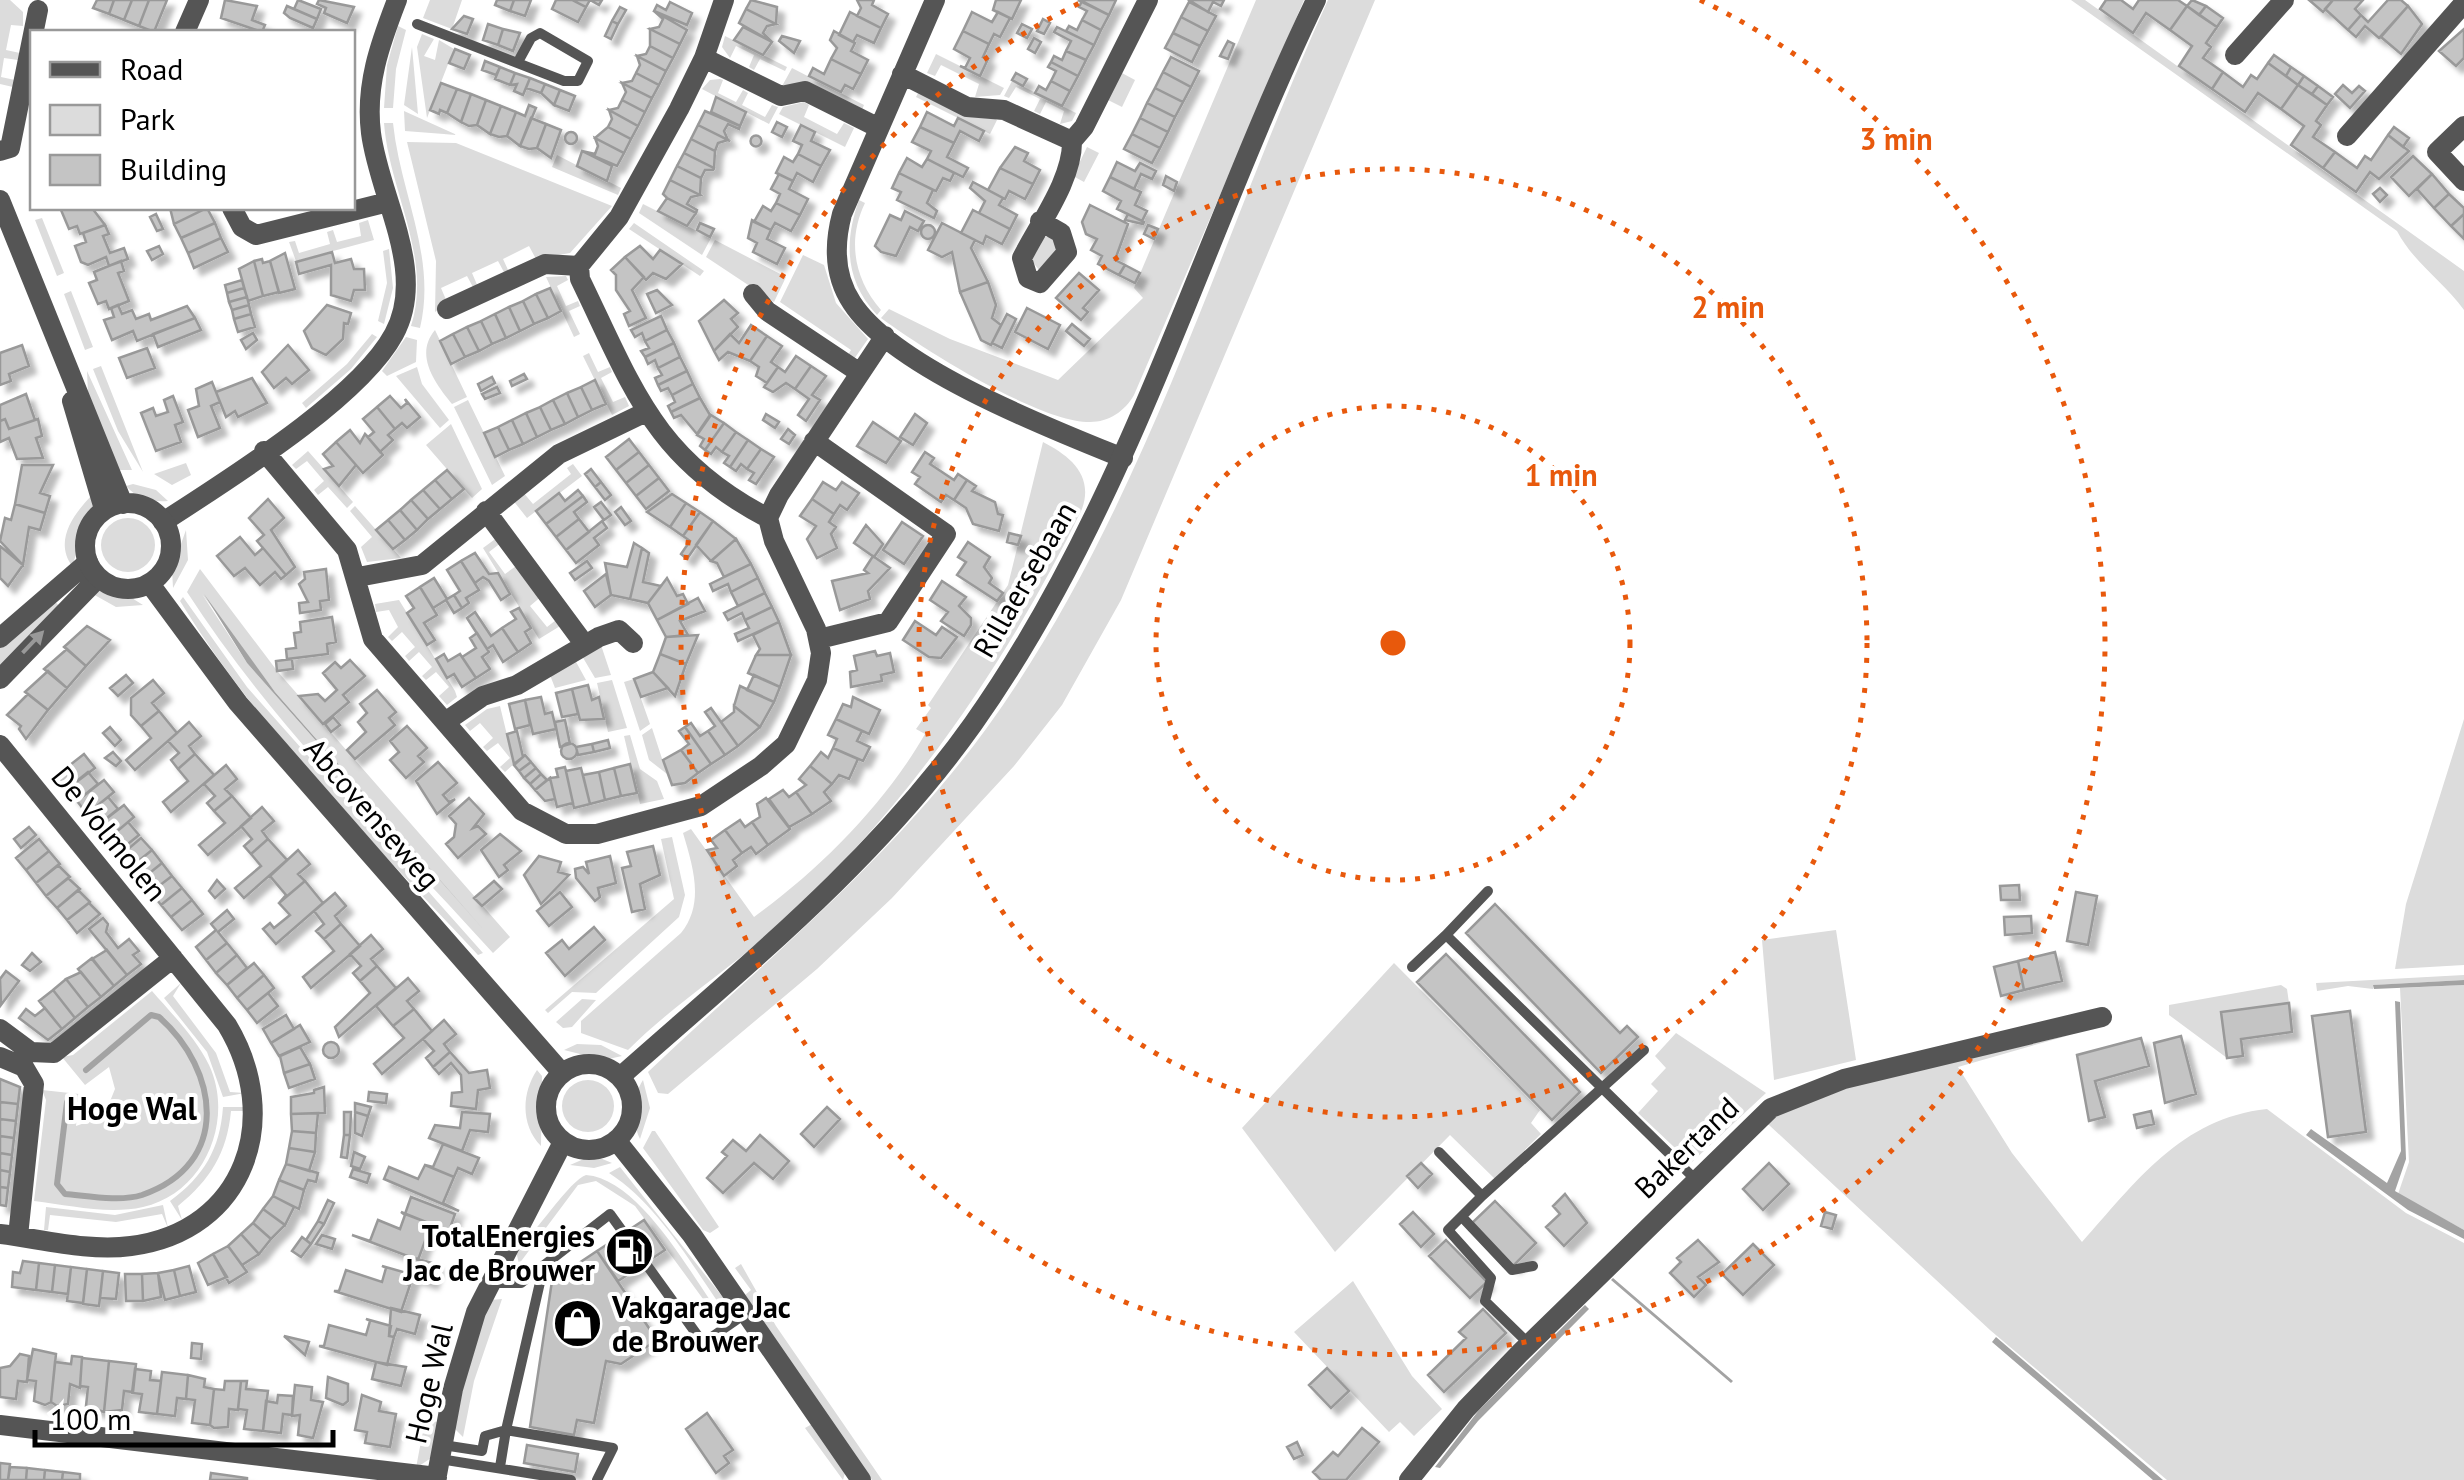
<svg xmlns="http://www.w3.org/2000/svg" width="2464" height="1480" font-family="'PT Sans',sans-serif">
	<defs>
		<filter id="shadow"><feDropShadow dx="7" dy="7" stdDeviation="2.5" flood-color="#0004"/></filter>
	</defs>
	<rect width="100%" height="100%" fill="#fff"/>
	<path fill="#dcdcdc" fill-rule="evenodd" d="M0,0H10L23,12V26L11,25L6,50L20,53L18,60L4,58L1,77L15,80L13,87L0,84Z
		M430,0H462L452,29L423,18Z
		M1256,0H1304L1134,395C1125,411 1109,422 1090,422C1038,422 923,349 881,318L889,309L950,339L1058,380L1143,298L1134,288Z
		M1328,0H1375L1121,600L1062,705L1014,766L892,898L817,969L668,1094L658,1093L648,1072C765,961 890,860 986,729C1145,509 1217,245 1328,0Z
		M2071,0H2085L2464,271V310C2443,281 2413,262 2397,231Z
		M398,26L406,30L396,69L393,108H384L387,65Z
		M422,34L434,39L424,56L435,60L439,40L454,49L427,118L417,47Z
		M725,36L787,67L785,71L760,59L754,70L749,67L754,55L736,46L730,58L722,47Z
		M412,47L418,114L404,105Z
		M936,54L1004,88L1000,95L975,97L979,84L941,65L935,76L927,73Z
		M792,68L864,105L862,110L781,88Z
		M1120,72L1135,80L1122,107L1106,99Z
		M720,79L723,80L718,93L736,102L743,90L748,93L742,105L765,117L772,105L778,107L769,124L702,89L710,80Z
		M1012,81L1076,113L1072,121L1060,124L1064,111L1046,102L1040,114L1034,111L1040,99L1016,87L1009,98L1004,96Z
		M919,91L988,115L997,120L990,134L916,97Z
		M804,102L809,105L804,117L837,134L844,123L854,128L845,147L779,114L783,107Z
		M404,111L457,135L405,131Z
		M384,123H393C400,193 437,257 420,328L411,326C433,258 389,191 384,123Z
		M407,142L456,143L612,206L570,253L536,259L529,246L503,259L509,272L505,274L498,261L472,273L478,287L474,289L467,276L441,288L447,302L435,312L436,261Z
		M1087,147L1099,153L1084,182L1073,176Z
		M557,155L621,188L618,195L552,167Z
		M859,200L865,203C847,240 854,279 881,310L877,315C845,281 844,242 859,200Z
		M643,204L711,238L702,255L639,213Z
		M42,218L64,273L57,276L35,220Z
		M368,220L374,240L296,261L289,242L295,241L299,253L330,244L327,232L333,230L337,242L361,236L359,223Z
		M634,223L704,271L700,276L629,229Z
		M1042,237H1052L1058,249L1039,270L1032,261Z
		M715,240L786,277L774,302L706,257Z
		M389,249L393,288L384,324L378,321L387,283L383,251Z
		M803,255L824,265L836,303L868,339L854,359L848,355L851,350L780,302Z
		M566,276L568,280L557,286L566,306L578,301L580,306L569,311L580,334L574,337L546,277Z
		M71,291L93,347L85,350L64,294Z
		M435,330L467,397L452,404C435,383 414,355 435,330Z
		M372,334L377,337L351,369L306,408L302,403L347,364Z
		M406,337L417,340L416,362L387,376L382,371Z
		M589,353L598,372L610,367L612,372L601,378L613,402L625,397L629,406L612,415L583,356Z
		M101,366L143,472L118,431L93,369Z
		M417,367L422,384L449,420L440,428L396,376Z
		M87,371L132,470H117L88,394Z
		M468,400L505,476L492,485L454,407Z
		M451,424L482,489L472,498L426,445Z
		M1043,442C1070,456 1094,475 1082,509C1006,665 904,813 774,929C727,971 673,1005 628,1050L581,1033V1021L681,933C705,903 693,867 683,833L691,829L754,917C819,870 885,804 925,734L916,729L931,708L928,705L1008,585Z
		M308,451L353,502L347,508L328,487L318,495L314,490L324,481L307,461L296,469L292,465Z
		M186,463L191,475L172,485L154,474Z
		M573,464L582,476L527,518L512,499L522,491L533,504L571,474L567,468Z
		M133,484L156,490L168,501C150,502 138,499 126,486Z
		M91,496L93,507L72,566C54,541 73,515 91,496Z
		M355,506L401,558L367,562L361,547L372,537L350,511Z
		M101 545a27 27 0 1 1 54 0a27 27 0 1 1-54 0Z
		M186,530L188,560L173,588L172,569Z
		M498,537L502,542L489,552L505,574L519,564L543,595L530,606L547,627L560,617L565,623L539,639L483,548Z
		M200,569L278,672L510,937L493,953C387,836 272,724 187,592ZM202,594L275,692L484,930L247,663Z
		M104,590L127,595L143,605L116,607L91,593Z
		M183,597L247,687L483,953L478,955C373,842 261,733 180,601Z
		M54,600L59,606L0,672V644Z
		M399,600L455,691L457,697L447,705L439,696L449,687L436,672L426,680L422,676L432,667L419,652L409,661L405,656L415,647L402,632L392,641L388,637L398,627L389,610L376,612L375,604Z
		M601,645L611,675L595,678L582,656Z
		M575,660L586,680L555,688L550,675Z
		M634,679L650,724L640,731L624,682Z
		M612,680L627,728L608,732L597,683Z
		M500,706L514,764L505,772L500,767L510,758L498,743L487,751L483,747L493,738L480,723L470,731L465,725L487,709Z
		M2464,719V965L2395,969L2406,904Z
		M652,728L667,774L649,760L642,735Z
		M630,735L640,769L657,781L664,799L640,804L624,736Z
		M672,837L685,895L679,917L596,993L572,992L548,1013L545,1010L674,899L661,839Z
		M1836,930L1856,1060L1774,1080L1762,940Z
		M1394,963L1540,1110L1531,1123L1541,1134L1495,1179L1450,1135L1335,1252L1242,1128Z
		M2464,975V980L2374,985L2373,989L2348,986L2317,991L2316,983Z
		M181,983L173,996L216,1053L230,1092L245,1093L223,1097L207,1052L164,998Z
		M2281,985L2287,989L2289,1003L2222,1012L2227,1058L2169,1015V1005Z
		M2464,985V1230L2398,1194L2409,1162L2400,988Z
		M152,991C172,1014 196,1038 209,1065C235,1120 204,1194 143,1207C108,1215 69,1205 34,1201L46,1100L42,1090L79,1094L76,1126L104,1116L115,1089L109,1067L85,1085L62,1057L73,1055Z
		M582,999L596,1000L572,1027L563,1028L556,1022Z
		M1676,1033L1766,1093L1691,1163L1638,1113L1658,1091L1651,1084L1666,1068L1655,1056Z
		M2070,1035L1958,1067L2012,1153L2082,1242C2135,1183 2181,1118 2267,1109L2406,1213L2464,1243V1480H2167L1990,1330L1769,1125L1763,1124L1809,1095Z
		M577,1044L601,1045L622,1056L604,1060L564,1050Z
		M537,1070L542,1076L541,1146C521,1126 521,1094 537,1070Z
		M562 1106a26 26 0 1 1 52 0a26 26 0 1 1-52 0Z
		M643,1080L650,1108L640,1139C632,1124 633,1094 643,1080Z
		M223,1107H246V1111H231C227,1153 210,1180 178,1206L182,1220L170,1201C204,1176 220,1149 223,1107Z
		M652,1131H655L719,1227L710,1233L703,1230L643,1148Z
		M593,1155L612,1163L594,1168L570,1165Z
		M620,1167L725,1300L720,1305C688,1259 657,1204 609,1173Z
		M586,1175C639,1179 688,1270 717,1310L714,1314L635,1206L596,1181L578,1185L519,1264L516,1251C535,1234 570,1180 586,1175Z
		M163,1205L168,1228L162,1214L116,1222L50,1215L48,1230H44L46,1207L115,1215Z
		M741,1264L776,1326L882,1480H872L745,1295L751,1290L735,1268Z
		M1353,1281L1412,1376L1442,1409L1414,1436L1400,1422L1389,1432L1294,1332Z
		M502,1299L474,1381L463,1437L455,1429L466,1372L490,1300Z
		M425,1420L438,1422L431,1458L416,1468Z
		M812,1424L845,1473L843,1480L805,1428Z"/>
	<path fill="#a3a3a3" d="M204,594L275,692L484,930L247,663Z
		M2464,980V985L2374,989L2373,985Z
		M2395,1001L2400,1002L2406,1159L2395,1191L2464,1230V1239L2408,1210L2306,1135L2311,1129L2387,1183L2401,1151Z
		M1613,1278L1733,1381L1731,1383L1611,1280Z
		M1585,1305L1589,1309L1478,1421L1440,1468L1435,1467L1479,1410Z
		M1996,1337L2163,1480H2153L1992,1342Z"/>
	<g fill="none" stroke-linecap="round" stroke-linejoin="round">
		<path stroke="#a3a3a3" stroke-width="6" d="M67,1102L57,1184L65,1194C88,1196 120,1202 142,1195C232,1164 219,1070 159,1017L151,1015L86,1070"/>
	</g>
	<path fill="#c4c4c4" stroke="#999" stroke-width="2.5" filter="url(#shadow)" d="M97,0H114L109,14L93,8Z
		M114,0H132L124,20L109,14Z
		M132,0H149L139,26L124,20Z
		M149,0H167L154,32L139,26Z
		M225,0L257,6L252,20L265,25L262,32L221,18Z
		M298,0L321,9L317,19L294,9Z
		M319,0L354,7L347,23L324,13L326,8L317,4Z
		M497,0H514L510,11L495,5Z
		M514,0H531L525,16L510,11Z
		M556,0H572L586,7L578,22L552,9Z
		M572,0H602L599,5L590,0L586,7Z
		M751,0L777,7L776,24L746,9Z
		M857,0H874L872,5L888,14L881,28L857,16L861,8Z
		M996,0H1021L1012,19L993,10Z
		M1078,0H1116L1109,15Z
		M1189,0H1224L1221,6L1213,2L1208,12Z
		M2106,0H2121L2133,9L2139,0H2178L2187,6L2170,30L2146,13L2133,33L2100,9Z
		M2192,0L2206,6L2199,15L2187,6Z
		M2309,0H2333L2323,12Z
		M2333,0H2363L2355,9L2361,15L2348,30L2325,9Z
		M2388,0H2401L2408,6L2379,38L2365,26L2356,37L2348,30L2361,15L2368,22Z
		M1082,1L1109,15L1101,30L1082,20L1087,11L1079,7Z
		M670,2L692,13L687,25L654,11L657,5L666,10Z
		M1189,2L1216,16L1208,31L1181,17Z
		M287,6L317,19L313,28L290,18L284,13Z
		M2187,6L2217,27L2206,43L2211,47L2203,58L2223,72L2212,89L2179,66L2192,46L2170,30Z
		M2206,6L2223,18L2217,27L2199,15Z
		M2408,6L2422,24L2401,54L2381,37Z
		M620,7L626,10L618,24L612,21Z
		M746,9L776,24L767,26L763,33L772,42L739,23Z
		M654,11L687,30L680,44L650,29L659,27L663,19Z
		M850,12L881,28L874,43L857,35L853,42L839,35Z
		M972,12L992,22L998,12L1010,18L1000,37L994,34L989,44L963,31Z
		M464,16L473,19L467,34L452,29Z
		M1181,17L1208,31L1200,46L1173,33Z
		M1043,19L1050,23L1044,34L1037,31Z
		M1082,20L1101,30L1094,45L1066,31L1069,26L1077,30Z
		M612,21L618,24L611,39L605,36Z
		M488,24L503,29L498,45L483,40Z
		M1022,24L1032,29L1027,38L1017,33Z
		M743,27L772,42L763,55L734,40Z
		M1057,27L1094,45L1086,60L1066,51L1071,41L1054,32Z
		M503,29L520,33L513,51L498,45Z
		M650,29L680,44L673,58L650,46Z
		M2464,29V58L2456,66L2439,51Z
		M834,31L855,43L851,51L868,60L861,74L831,59L837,48L830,40Z
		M963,31L989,44L983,57L988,59L980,76L960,66L965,68L970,58L954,49Z
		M1173,33L1200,46L1192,62L1165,48Z
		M782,36L800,41L794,53L779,41Z
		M1034,38L1041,42L1035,53L1028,49Z
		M1228,41L1234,44L1228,59L1220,56Z
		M650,46L673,58L666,71L637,56L646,54Z
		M455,49L470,55L464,69L449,63Z
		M1066,51L1086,60L1078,76L1051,62L1054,56L1062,60Z
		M2274,55L2291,67L2286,76L2268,63Z
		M637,56L666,71L659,85L636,73L640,65Z
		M1171,57L1199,71L1191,87L1163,72Z
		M831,59L861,74L853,89L845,85L841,92L809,76L813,68L824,74Z
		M485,61L500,67L496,75L482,70Z
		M1051,62L1078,76L1070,91L1051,81L1056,71L1048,67Z
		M2268,63L2298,85L2281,109L2258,93L2245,112L2212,89L2223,72L2243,87L2251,75L2257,79Z
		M500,67L515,73L510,85L495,79Z
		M2291,67L2304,76L2298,85L2286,76Z
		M1163,72L1191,87L1183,102L1155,88Z
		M515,73L530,78L523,95L514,91L517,84L510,85Z
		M636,73L659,85L652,98L622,83L632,81Z
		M1016,73L1027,79L1023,86L1012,80Z
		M2304,76L2318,86L2312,94L2298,85Z
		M530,78L545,84L541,93L526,88Z
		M1051,81L1070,91L1062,106L1035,93L1039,86L1046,90Z
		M441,83L457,89L447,113L440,110L439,114L430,110Z
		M622,83L652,98L645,112L622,100L626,92Z
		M545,84L560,90L554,105L541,93Z
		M2298,85L2327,105L2316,121L2321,125L2313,137L2335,152L2323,168L2291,145L2304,126L2281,109Z
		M2343,85L2352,93L2359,86L2365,91L2350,108L2335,94Z
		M2318,86L2333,97L2327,105L2312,94Z
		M1155,88L1183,102L1175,117L1147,103Z
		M457,89L471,94L461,122L447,113Z
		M560,90L575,96L569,111L554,105Z
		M471,94L486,100L477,125L469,126L461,122Z
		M716,97L746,112L740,126L711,112Z
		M486,100L501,106L490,134L477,125Z
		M622,100L645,112L638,126L609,110L618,108Z
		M1147,103L1175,117L1168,132L1140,118Z
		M529,105L536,108L520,146L507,136L516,112L525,116Z
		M501,106L516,112L507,136L499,137L490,134Z
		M609,110L638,126L631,139L608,127L612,119Z
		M705,111L740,126L739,129L728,124L724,131L728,140L698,125Z
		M927,112L954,126L958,118L984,131L979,141L960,131L954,143L920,127Z
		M531,118L546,124L537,148L529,149L520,146Z
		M1140,118L1168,132L1160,148L1132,134Z
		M777,122L787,127L782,137L772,132Z
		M546,124L561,130L551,158L537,148Z
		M698,125L728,140L718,143L715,151L691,139Z
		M801,125L815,132L811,141L830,150L821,166L798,154L802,145L793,141Z
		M608,127L631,139L624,153L595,138Z
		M920,127L954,143L947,157L968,168L963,177L927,159L931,151L912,142Z
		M2394,127L2409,138L2403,147L2388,135Z
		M565 138a6 6 0 1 1 12 0a6 6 0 1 1-12 0Z
		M1132,134L1160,148L1152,163L1124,149Z
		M2388,135L2409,151L2379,179L2370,172L2356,192L2323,168L2335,152L2357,168L2365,156L2371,160Z
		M750.5 141a5.5 5.5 0 1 1 11 0a5.5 5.5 0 1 1-11 0Z
		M595,138L624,153L617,166L582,151L595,154L598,146Z
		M691,139L715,151L714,168L684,153Z
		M1015,147L1028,153L1024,161L1040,170L1033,184L1000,168Z
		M582,151L612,166L607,181L577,166Z
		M684,153L714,168L713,170H705L701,178L677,166Z
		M798,154L821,166L813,182L797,173L793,181L776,173L784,157L793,162Z
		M2413,156L2432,174L2409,196L2391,177Z
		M907,158L922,167L927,159L954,173L950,181L943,178L936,191L899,173Z
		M1117,162L1135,171L1140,163L1156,171L1152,179L1141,174L1134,189L1110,177Z
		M677,166L701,178L700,195L670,180Z
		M1000,168L1033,184L1025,199L1009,191L1005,199L988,190Z
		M899,173L933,190L927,203L937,211L934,218L897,200L901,192L892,188Z
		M779,174L793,181L789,189L808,199L800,215L776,203L780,194L771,189Z
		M2432,174L2449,194L2434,208L2417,189Z
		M1166,176L1177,182L1174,191L1163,185Z
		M1110,177L1141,192L1135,205L1147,211L1142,221L1117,209L1121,201L1103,191Z
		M670,180L700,195L691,197L687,204L697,210L696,213L667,198L663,194Z
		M973,182L1003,198L999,205L1017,215L1010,229L979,213L985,201L970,188Z
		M2380,188L2387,195L2380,202L2373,194Z
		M2449,194L2464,208V214L2451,226L2434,208Z
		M667,198L696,213L687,226L658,211Z
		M776,203L800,215L791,231L775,223L771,230L754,222L763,206L771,211Z
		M1090,205L1128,224L1115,260L1125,265L1119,275L1098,264L1102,256L1091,250L1097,239L1086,234L1082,222Z
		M67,208H92L105,225L80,234L77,226L69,229L61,210Z
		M170,208H207L174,224Z
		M207,208L215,223L181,238L174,224Z
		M973,210L1010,229L1002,244L986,236L983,244L961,233Z
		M905,211L924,221L918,231L910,227L896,256L881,252L875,246L890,215L901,220Z
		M156,214L163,229L157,231L150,217Z
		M1128,214L1144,222L1143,224L1125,220Z
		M2464,214V239L2451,226Z
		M752,220L771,230L767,239L785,248L777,264L753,252L757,243L748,238Z
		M215,223L221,238L188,253L181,238Z
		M700,223L714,229L710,237L697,230Z
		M942,223L975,240L971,248L988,282L960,292L952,252L942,257L928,250Z
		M921 232a7 7 0 1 1 14 0a7 7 0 1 1-14 0Z
		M105,225L109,234L103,236L110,253L124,248L128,259L109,266L106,257L88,265L81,262L75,246L86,242L83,233Z
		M1148,225L1158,229L1154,239L1144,234Z
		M221,238L228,252L194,268L188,253Z
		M159,246L163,254L152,260L147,251Z
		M640,246L653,259L660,250L682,264L666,279L653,273L646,280L625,257Z
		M332,252L335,263L351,259L354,269H364L365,290H354L351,301L331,295V265L299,274L296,262Z
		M285,253L295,289L279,293L270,261Z
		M625,257L644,277L632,290L646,318L629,326L624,314L630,311L616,290V275L611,270Z
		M262,259L263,263L270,261L279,292L263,296L254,261Z
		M121,261L124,271L118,273L129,301L109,309L106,301L98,304L89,283L97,280L94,272Z
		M254,261L263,296L248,301L239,269Z
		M1125,265L1140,273L1135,283L1119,275Z
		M1079,273L1099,290L1083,308L1088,312L1081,320L1056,298Z
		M242,280L244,288L227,293L225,285Z
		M988,282L996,305L992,318L1001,325L991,345L981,340L960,292Z
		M244,288L247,297L229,302L227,293Z
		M550,288L561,311L548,318L536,294Z
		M657,290L672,305L656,313L647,294Z
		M536,294L548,318L534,324L523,301Z
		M247,297L249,305L232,310L229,302Z
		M724,300L738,313L731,319L738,327L714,351L699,321Z
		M523,301L534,324L520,331L509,307Z
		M118,305L122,314L132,310L136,319L149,314L151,320L187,306L195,318L137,341L133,331L112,340L104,320L114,317L111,308Z
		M249,305L251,314L234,319L232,310Z
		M327,305L351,313L348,324L344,323L343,339L326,355L312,348L304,331Z
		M509,307L520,331L506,338L495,314Z
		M1027,308L1060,325L1048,349L1015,332Z
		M251,314L255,327L238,332L234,319Z
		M495,314L506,338L492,344L481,321Z
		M1007,314L1016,319L1002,348L992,343Z
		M661,316L667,330L645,341L642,333L635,337L631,330Z
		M195,318L201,330L158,347L153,334Z
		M481,321L492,344L479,351L467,327Z
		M1072,324L1090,339L1084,346L1066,331Z
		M751,325L767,336L750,361L728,352L719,360L714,351L730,334L739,343Z
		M467,327L479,351L465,357L453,334Z
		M667,330L674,343L645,357L641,351L649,348L645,341Z
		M253,333L257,340L246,349L241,340Z
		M453,334L465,357L451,364L440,341Z
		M767,336L782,346L771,362L778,367L767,383L756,376L759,367L750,361Z
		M674,343L680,357L658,368L655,360L648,364L645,357Z
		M22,345L29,366L9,374L11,381L0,385V353Z
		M288,345L309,370L292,384L286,378L274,388L262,372Z
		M147,348L155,368L127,378L119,358Z
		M796,356L811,366L795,389L786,383L773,392L764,387L778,367L785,372Z
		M680,357L687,371L658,385L655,378L662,375L658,368Z
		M811,366L826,376L812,395L820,400L806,421L798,415L809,399L795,389Z
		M687,371L693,384L672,395L668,388L661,391L658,385Z
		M524,374L527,379L512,386L510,381Z
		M492,377L495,383L481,391L478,384Z
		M252,378L267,403L238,417L235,411L226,417L216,392Z
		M595,380L606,404L592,410L581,387Z
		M212,382L220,402L211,406L220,428L198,437L188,410L199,406L196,389Z
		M693,384L700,398L671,412L668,406L675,402L672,395Z
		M497,387L500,393L485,399L482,394Z
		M581,387L592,410L578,417L567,393Z
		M567,393L578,417L565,424L553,400Z
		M26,394L35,420L9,429L5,419L0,421V405Z
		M173,396L183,422L175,425L181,442L156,451L141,413L153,408L156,416L168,412L164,400Z
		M390,396L401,408L407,403L405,399L420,417L407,428L402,423L395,429L377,407Z
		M700,398L710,415L697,434L681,415L674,418L671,412Z
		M553,400L565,424L551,430L540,407Z
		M377,407L395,429L388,435L393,440L380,452L365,434L368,437L374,432L363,419Z
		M540,407L551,430L537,437L526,413Z
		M526,413L537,437L523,444L512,420Z
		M766,414L779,422L775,428L763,420Z
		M915,414L927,423L913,445L900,437Z
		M711,415L724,423L705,450L700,446L704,439L697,435Z
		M5,419L9,429L38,419L42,436L36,438L43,458L17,459L9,438L0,442V421Z
		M512,420L523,444L509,450L498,427Z
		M873,422L901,441L886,463L857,446Z
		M724,423L736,432L722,452L716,447L711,454L705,450Z
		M498,427L509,450L495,457L484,433Z
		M788,429L795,435L789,444L781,439Z
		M350,430L360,443L365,434L383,455L363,473L336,442Z
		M736,432L748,440L730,467L724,463L729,456L722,452Z
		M629,439L639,452L616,470L606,457Z
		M748,440L761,449L747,469L741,464L736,471L730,467Z
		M336,442L356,465L339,486L324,469L333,466L323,454Z
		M761,449L774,457L756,484L749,480L754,473L747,469Z
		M639,452L649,465L626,483L616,470Z
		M925,452L934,458L930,464L954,480L958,474L967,480L954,500L946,495L941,502L915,484L920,477L912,472Z
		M22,465H53L40,493L50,496L45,513L15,504Z
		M649,465L659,478L636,496L626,483Z
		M591,469L601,482L595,487L585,474Z
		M447,470L464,489L452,499L435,480Z
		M659,478L669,491L646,509L636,496Z
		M435,480L452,499L440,509L423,490Z
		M967,480L976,486L972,491L995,502L998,514L1003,515L999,531L973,524L966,508L954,500Z
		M601,482L611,495L605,500L595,487Z
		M823,482L836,490L842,482L859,493L847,510L840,505L834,514L812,499Z
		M423,490L440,509L428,519L411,500Z
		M578,490L583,496L546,524L536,511L559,493L565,501Z
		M672,494L686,503L670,527L647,512Z
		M583,496L587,502L574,512L579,519L556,537L546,524Z
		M268,499L284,518L271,530L295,567L286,575L257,541L264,535L249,518Z
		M812,499L834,514L829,522L836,527L831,534L837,548L817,558L807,539L816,526L800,516Z
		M411,500L428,519L417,530L400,510Z
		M601,502L611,515L604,520L594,507Z
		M686,503L700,512L683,536L670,527Z
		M15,504L45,513L40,530L29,527L23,565L0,541L5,518L11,520Z
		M621,507L631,521L625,525L615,512Z
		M400,510L417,530L405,540L388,520Z
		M700,512L713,521L687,559L681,554L690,541L683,536Z
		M579,519L589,532L566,550L556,537Z
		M388,520L405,540L393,549L376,530Z
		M602,521L607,528L594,538L599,545L576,563L566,550Z
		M713,521L736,539L711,561L696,545Z
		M902,522L923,536L904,564L883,550Z
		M866,525L883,544L874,557L854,543Z
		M1009,533L1021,536L1018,545L1007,542Z
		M240,537L255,555L263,548L286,575L281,579L275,572L260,585L245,568L234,576L217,556Z
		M736,539L751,564L724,577L717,563L711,561Z
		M968,542L990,557L984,567L992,578L989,583L1003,593L997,601L957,575L966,562L958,557Z
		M634,543L642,548L630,599L611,595L605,563L627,567Z
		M0,546L23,565L8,586L0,578Z
		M642,548L649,553L643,582L661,586L648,603L630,599Z
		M475,553L489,574L498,573L510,594L501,600L489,581L483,577L475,583L461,561Z
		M873,556L890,568L868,591L870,599L840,610L832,581L868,573L864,570Z
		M461,561L479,590L466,598L469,603L462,608L454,595L460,591L447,570Z
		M587,561L592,568L575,580L570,573Z
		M751,564L758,578L731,592L728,584L713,591L710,584Z
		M326,569L329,600L320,601L321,610L300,613L299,603L308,602L299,584L305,579L304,572Z
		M606,574L611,595L595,607L584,591Z
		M434,578L447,599L454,595L462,608L454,613L446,600L433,608L420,587Z
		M667,578L677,596L683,594L688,604L657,620L648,603Z
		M758,578L765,593L738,606L731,592Z
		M942,581L966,597L959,606L971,618V625L964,636L941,621L948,612L930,600Z
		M420,587L437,615L424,623L435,640L427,645L407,613L414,608L406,596Z
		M765,593L772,607L745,620L742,613L728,620L724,613Z
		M698,598L705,611L680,621L688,635L666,637L657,620Z
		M772,607L779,622L738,641L735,634L749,628L745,620Z
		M519,608L531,628L525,632L531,643L518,652L502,628L516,619L511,612Z
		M475,612L491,636L502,628L518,652L503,662L493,645L487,649L467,618Z
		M332,617L336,642L327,644L328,654L287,659L286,649L296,648L294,633L301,632L300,622Z
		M915,621L936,635L942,627L957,637L941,658L929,657L903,640Z
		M779,622L791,655H756L760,649L753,635Z
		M87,626L110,640L86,666L64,647Z
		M477,633L489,652L482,657L490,669L476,678L462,657L476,648L470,638Z
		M698,635L686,664L660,654L666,637Z
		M67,649L86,666L67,688L44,669Z
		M875,651L877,656L890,653L894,672L881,675L882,681L851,687L850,672L857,670L854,656Z
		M444,654L448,661L460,654L476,678L462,687L454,674L447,678L436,659Z
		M660,654L686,664L675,696L653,672Z
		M756,655H791L780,687L748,673Z
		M292,659L293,669L277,671L276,661Z
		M350,660L365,676L343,695L349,702L323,724L299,696L318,694L325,701L337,690L323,673L335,662L341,668Z
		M48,671L67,688L48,710L25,692Z
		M653,672L668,688L641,697L634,679Z
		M126,675L133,683L118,696L110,688Z
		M754,675L780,687L774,702L747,690Z
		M153,680L164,693L152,703L159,711L141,726L131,715V698Z
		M588,685L592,700L599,697L604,719L580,720L572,689Z
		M740,686L774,702L760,727L734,706Z
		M572,689L578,714L562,717L556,693Z
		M377,690L396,712L389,718L395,725L355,759L347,750L366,732L358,722L367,713L360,704Z
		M28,694L48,710L26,739L19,729L21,726L7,715Z
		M541,697L545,714L552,712L556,729L533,734L525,700Z
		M853,697L880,710L869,734L836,719L843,704L851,707Z
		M525,700L530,725L515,729L509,704Z
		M734,706L760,727L738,746L721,722L734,712Z
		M711,708L738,746L725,755L708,731L715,726L705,712Z
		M159,711L177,733L135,770L126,760L151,738L141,726Z
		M333,717L340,725L331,732L325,724Z
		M836,719L862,731L857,741L870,747L863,761L833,748L837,739L828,735Z
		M565,720L570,744L560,747L555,722Z
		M189,722L201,736L189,746L195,754L178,769L171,760L179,753L168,741Z
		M691,723L700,736L708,731L725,755L711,764L685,727Z
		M407,726L427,748L418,756L424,762L406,778L390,760L399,752L390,741Z
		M110,727L121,740L115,746L103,733Z
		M685,727L711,764L698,773L681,750L689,744L679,731Z
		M517,731L523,757L514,764L507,734Z
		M608,740L610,748L594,752L592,744Z
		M561 751a8 8 0 1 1 16 0a8 8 0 1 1-16 0Z
		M592,744L594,752L578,755L576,747Z
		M833,748L858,759L849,779L839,775L832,784L810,766L821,752L828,758Z
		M681,750L698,773L685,783L672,785L663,760Z
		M113,752L121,761L116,766L105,758Z
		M84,754L95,768L67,789L56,776Z
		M195,754L214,775L171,812L163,802L188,781L178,769Z
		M525,755L531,762L519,771L514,765Z
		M438,762L457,783L443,795L449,802L455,799L437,814L416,781Z
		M531,762L536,768L524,778L519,771Z
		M630,764L637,793L621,796L614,768Z
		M226,765L237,779L225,789L232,796L214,811L207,803L215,796L204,784Z
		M810,766L832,784L824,792L831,801L812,814L796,792L806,785L799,779Z
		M565,767L573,803L557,807L550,778L558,777L556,769Z
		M536,768L541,774L530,784L524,778Z
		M581,768L590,804L574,808L566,771Z
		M614,768L621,796L605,800L599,772Z
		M88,772L98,784L77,801L67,789Z
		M599,772L605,800L590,804L583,775Z
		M541,774L547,780L535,790L530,784Z
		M550,778L555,799L545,801L535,790Z
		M104,780L114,792L87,814L77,801Z
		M783,790L789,797L796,792L812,814L789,827L769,799Z
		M232,796L251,818L208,855L199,845L225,823L214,811Z
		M108,797L118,809L97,826L87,814Z
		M469,798L484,814L473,828L478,826L486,834L458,858L446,844L454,837L456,824L449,816Z
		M766,798L790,829L768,845L752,822L760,817L757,804Z
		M124,805L134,817L108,839L97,826Z
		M262,807L274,821L262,831L268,839L251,854L244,846L252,839L241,826Z
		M740,820L745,827L752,822L768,845L756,854L751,847L742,853L725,830Z
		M128,822L139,835L118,852L108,839Z
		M29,827L36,835L21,848L14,839Z
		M725,830L742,853L733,860L737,866L724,876L707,850L717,848L711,840Z
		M500,834L521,851L504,865L508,870L499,877L481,850Z
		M141,838L152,850L131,867L121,855Z
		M39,839L49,851L26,870L16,858Z
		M268,839L287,860L244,898L235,888L261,866L251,854Z
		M653,846L660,875L640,884L645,909L632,912L622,868L631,866L627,852Z
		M152,850L162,863L141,880L131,867Z
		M298,850L310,864L298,874L305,881L279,903L286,895L270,876Z
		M49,851L60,864L36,883L26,870Z
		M539,856L561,862L558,872L569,875L541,904L524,875Z
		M610,856L616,883L598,888L600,897L595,901L576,878L575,869L583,867L589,874L586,862Z
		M162,863L172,876L151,892L141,880Z
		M58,865L70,877L46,896L36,883Z
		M172,876L182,888L161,905L151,892Z
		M68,878L80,889L57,908L46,896Z
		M217,880L225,889L215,898L209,891Z
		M305,881L323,903L276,944L263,929L270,923L274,928L290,915L279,903Z
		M494,881L502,889L482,906L474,898Z
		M2019,885L2020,900H2001L2000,886Z
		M182,888L192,900L171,917L161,905Z
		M78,890L90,902L67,920L57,908Z
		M560,892L572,907L549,926L537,911Z
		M2076,892L2097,896L2088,945L2067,941Z
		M335,893L346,906L335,916L341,924L324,939L316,931L324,924L314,911Z
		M192,900L203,914L182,930L171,917Z
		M89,903L100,914L77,933L67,920Z
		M1495,904L1620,1033L1627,1026L1638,1037L1601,1073L1466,933Z
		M227,910L234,919L218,932L227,943L206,960L196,947L216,930L211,924Z
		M2031,916L2032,933L2005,935L2004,917Z
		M103,918L108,924L106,932L118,948L129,939L139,951L133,955L141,964L127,975L89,929Z
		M341,924L360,946L311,988L303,977L334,951L324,939Z
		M594,927L605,940L565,976L546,953L562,940L569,949Z
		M371,935L383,949L371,959L377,966L360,981L353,973L361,966L350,954Z
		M227,943L237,955L216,973L206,960Z
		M107,950L127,975L114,986L92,959Z
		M2055,952L2062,981L2024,990L2018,961Z
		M32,953L41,962L30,971L22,965Z
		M1446,954L1580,1092L1552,1120L1417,982Z
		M237,955L247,968L227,985L216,973Z
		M92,958L114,986L101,997L78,969Z
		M2018,961L2024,990L2001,996L1994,967Z
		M254,963L264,975L237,998L227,985Z
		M377,966L396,988L339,1037L335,1027L370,993L360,981Z
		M6,971L19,981L1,1005L0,979Z
		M81,972L101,997L88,1007L66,979Z
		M264,975L274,988L247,1010L237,998Z
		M408,978L419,991L407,1001L414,1009L393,1026L376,1006Z
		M66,979L88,1007L75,1018L53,990Z
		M53,990L75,1018L62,1029L39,1001Z
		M268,993L278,1006L257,1023L247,1010Z
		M2289,1003L2292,1032L2241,1039L2243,1056L2227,1058L2221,1012Z
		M45,1008L62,1029L48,1040L19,1018L26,1009L35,1016Z
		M414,1009L432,1031L382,1074L374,1064L404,1038L393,1026Z
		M2350,1011L2366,1132L2328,1137L2312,1016Z
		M286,1015L294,1029L271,1043L263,1029Z
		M444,1020L456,1034L444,1044L450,1052L433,1067L426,1058L434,1051L423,1039Z
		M300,1025L310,1042L279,1056L271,1043Z
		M2181,1036L2196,1094L2165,1103L2154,1043Z
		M2141,1038L2149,1066L2095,1081L2105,1117L2089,1121L2077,1055Z
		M323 1050a8 8 0 1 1 16 0a8 8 0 1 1-16 0Z
		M300,1047L310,1064L284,1073L280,1056Z
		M450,1052L469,1073L487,1070L490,1088L478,1090L476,1109L451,1106L452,1093L462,1092L461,1075L451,1063L439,1074L433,1067Z
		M310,1064L315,1079L289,1088L284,1073Z
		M0,1079L20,1087L18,1104L0,1102Z
		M324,1087L325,1113L291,1114V1097L314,1093V1090Z
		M369,1092L387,1094L386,1103L368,1101Z
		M0,1102L18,1104L16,1121L0,1119Z
		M355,1103L371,1107L368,1116L355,1112Z
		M827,1107L840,1119L814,1147L801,1134Z
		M2151,1111L2154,1124L2137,1128L2134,1115Z
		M344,1112H351L350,1135H344Z
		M355,1112L368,1116L362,1136L355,1133Z
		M462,1112L490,1114L488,1132L470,1130L462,1151L429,1138L435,1125L460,1128Z
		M318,1113L316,1133L292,1131L291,1114Z
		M0,1119L16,1121L14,1138L0,1136Z
		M292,1131L316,1133L315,1152L289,1148Z
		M344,1135H350L347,1158L341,1157Z
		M760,1135L789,1161L773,1179L754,1163L723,1193L707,1178L727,1156L722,1152L733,1140L746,1151Z
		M0,1136L14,1138L12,1155L0,1153Z
		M443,1144L479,1158L472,1174L458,1168L454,1177L425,1165L433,1167Z
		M289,1148L315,1152L309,1171L286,1164Z
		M354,1152L365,1157L360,1169L351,1166Z
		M0,1153L12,1155L10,1172L0,1170Z
		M1421,1163L1432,1174L1418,1188L1407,1176Z
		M1769,1163L1789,1184L1763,1210L1743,1189Z
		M286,1164L318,1173L316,1182L308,1180L304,1190L279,1180Z
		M425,1165L454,1177L443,1203L459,1211L384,1179L389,1167L418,1179Z
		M353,1169L370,1174L367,1183L350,1177Z
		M0,1170L10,1172L8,1188L0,1187Z
		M279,1180L304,1190L299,1209L273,1196Z
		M0,1187L8,1188L6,1206L0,1205Z
		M1565,1194L1587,1223L1564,1246L1546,1227L1560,1214L1553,1206Z
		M273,1196L294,1207L285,1225L263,1209Z
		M411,1197L455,1214L449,1231L431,1225L428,1233L422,1231L426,1222L405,1214Z
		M328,1200L334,1203L324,1224L318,1221Z
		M1495,1201L1536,1243L1513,1266L1472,1223Z
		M263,1209L285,1225L271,1239L253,1223Z
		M401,1212L426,1222L422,1231L428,1233L418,1260L352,1235L370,1241L378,1220L400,1229L405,1215Z
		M1413,1212L1434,1234L1421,1247L1400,1224Z
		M1825,1212L1836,1215L1832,1229L1821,1226Z
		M644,1220L665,1250L618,1281L597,1251Z
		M318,1221L324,1224L311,1244L306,1240Z
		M253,1223L271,1239L259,1254L241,1234Z
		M241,1234L259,1254L242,1265L228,1246Z
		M322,1235L335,1239L332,1249L316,1244Z
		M302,1237L311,1244L301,1257L292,1251Z
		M1446,1240L1487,1282L1470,1298L1429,1256Z
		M1698,1240L1719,1262L1698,1277L1706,1285L1694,1297L1670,1273L1681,1262L1677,1258Z
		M1753,1244L1774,1265L1743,1295L1722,1274Z
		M228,1246L247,1272L229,1283L213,1254Z
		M597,1251L657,1340L621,1364L606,1361L594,1423L577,1420L574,1435L530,1427L552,1281Z
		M213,1254L227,1277L208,1285L198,1263Z
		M407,1256L436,1264L431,1282L413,1276L410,1285L404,1283Z
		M23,1261L39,1263L36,1290L12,1287L13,1272L20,1273Z
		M39,1263L55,1265L52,1292L36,1290Z
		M55,1265L71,1267L68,1294L52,1292Z
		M189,1266L196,1292L180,1296L174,1270Z
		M382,1266L407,1273L404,1283L410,1285L401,1312L334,1291H339L346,1270L382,1282L386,1268Z
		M71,1267L87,1269L83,1303L67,1301Z
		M87,1269L103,1271L99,1306L83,1304Z
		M174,1270L180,1296L165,1300L158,1273Z
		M103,1271L119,1273L116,1299L100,1298Z
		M158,1273L161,1297L143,1301L142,1274Z
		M125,1274H142L143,1301H126Z
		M391,1308L420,1315L415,1334L397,1329L394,1337L389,1336Z
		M1483,1309L1506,1333L1444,1392L1428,1375L1466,1338L1459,1332Z
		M366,1319L391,1326L389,1336L394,1337L387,1365L319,1346H324L329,1325L366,1335L370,1321Z
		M284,1336L309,1342L305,1355Z
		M192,1343L202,1344L201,1359L191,1358Z
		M33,1349L56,1354L51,1402L45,1405L34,1401L36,1381L27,1380Z
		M20,1354L29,1356L27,1382L18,1381L16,1399L0,1397V1368L10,1366Z
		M72,1356L82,1357L80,1388L70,1384L68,1404L57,1406L51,1402L55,1362L71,1364Z
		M82,1358L109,1361L104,1412L86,1406L88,1387L80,1386Z
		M109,1361L136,1364L133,1392L124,1391L122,1410L104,1412Z
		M376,1362L406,1367L401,1386L372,1379Z
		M1327,1368L1349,1391L1331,1408L1309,1385Z
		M135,1369L151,1371L150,1380L161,1381L157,1414L139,1412L142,1394L132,1393Z
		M162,1372L188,1375L186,1399L177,1398L175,1416L157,1414Z
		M188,1375L205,1379L204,1387L214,1389L210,1425L192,1423L195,1400L186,1399Z
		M328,1377L348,1384V1401L343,1405L326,1398Z
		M225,1381H241L238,1410L229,1409L228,1427L214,1428L210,1425L214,1389L224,1390Z
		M241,1381H247L246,1389L268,1391L263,1431L244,1429L247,1410L238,1409Z
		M295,1385L312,1387L311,1400L323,1402L313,1438L298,1435L300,1415L292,1416Z
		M278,1395L293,1396L292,1415L283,1414L281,1433L263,1431L266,1401L277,1403Z
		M362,1395L381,1402L379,1411L396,1414L390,1447L365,1443L367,1432L355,1430Z
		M707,1413L733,1450L724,1456L729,1463L716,1473L686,1429Z
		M1362,1428L1379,1442L1346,1480H1321L1313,1472L1333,1452L1338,1456Z
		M1297,1442L1303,1455L1294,1459L1287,1447Z
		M527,1445L578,1454L575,1472L524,1463Z
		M0,1463L10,1464L8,1480H0Z
		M10,1467L27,1468L26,1480H8Z
		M27,1468L45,1470L44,1480H26Z
		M45,1470L63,1472L62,1480H44Z
		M63,1472L80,1474V1480H62Z
		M211,1473L247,1478V1480H210Z"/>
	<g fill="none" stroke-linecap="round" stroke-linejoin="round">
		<path stroke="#555" stroke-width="10" d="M417,24L564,81H578L588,61L540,33L531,38L519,60
			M1488,891L1446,935L1695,1179
			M1412,967L1446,935
			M1439,1152L1482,1196L1644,1050
			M1482,1196L1448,1230L1491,1278L1485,1301L1529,1344
			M1462,1217L1512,1270L1533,1266
			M544,1265L506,1430L613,1448L597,1480
			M491,1283H521L610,1214L703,1343L745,1314
			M443,1445L482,1451L485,1436L506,1430L500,1467
			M440,1459L571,1480"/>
		<path stroke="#555" stroke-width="20" d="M724,0L704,58L679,109L619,217L579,266L580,279C633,388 654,459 768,518
			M935,0L842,214C834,244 834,276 852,303C894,368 1051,429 1123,458
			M185,32L199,0
			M2235,55L2284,0
			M704,58L781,96L805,91L879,128
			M902,74L967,107L1004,110L1072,141
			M2464,126L2437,152L2464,181
			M2347,136L2464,3
			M0,151L10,148L38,10
			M232,208L242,227L256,235L388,202
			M1040,221L1061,233L1067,252L1040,283L1028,278L1022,258C1039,224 1073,179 1072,141L1084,127L1148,0
			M753,294L767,311L860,373
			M447,309L545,264L579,266
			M814,441L946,534L888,622L819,639
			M264,451L347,550L373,639L522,811L566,834H597L701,806L761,766L786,744L817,680L821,653L816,629L774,541L768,518L779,495L885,336
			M486,511L585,645
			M163,522C227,480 359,399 394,334C428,272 379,197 371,133C365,85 380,44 397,0
			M358,577L422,565L559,454L646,412
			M0,638L88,562
			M0,679L98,578
			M445,722L483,696L517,685L599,637L619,630L633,643
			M0,745L227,1025C283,1118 246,1231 131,1246C89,1252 41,1239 0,1234
			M0,1029L31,1052L54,1053L173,958
			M0,1057L24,1067L34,1084L18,1236
			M0,1425L437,1477
			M436,1480L453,1389L476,1312L563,1142
			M1409,1480L1466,1409L1520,1353L1771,1108L1844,1079L2102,1017"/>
		<path stroke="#555" stroke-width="20" d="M0,200L123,504
			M72,401L104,509
			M85 546a43 43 0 1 1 86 0a43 43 0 1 1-86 0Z
			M150,584L238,703L562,1073
			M546 1107a43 43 0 1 1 86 0a43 43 0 1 1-86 0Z
			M620,1077C745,966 875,862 973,724C1129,504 1200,241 1316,0
			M616,1140L692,1235L861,1480"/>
	</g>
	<defs><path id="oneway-solid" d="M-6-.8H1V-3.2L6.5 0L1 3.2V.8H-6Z" transform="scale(2.5)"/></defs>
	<use fill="#999" href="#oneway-solid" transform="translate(33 642) rotate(-46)"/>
	<g fill="none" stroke="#e8590c" stroke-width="5" stroke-dasharray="5 10">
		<circle cx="1393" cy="643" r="237"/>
		<circle cx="1393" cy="643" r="474"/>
		<path d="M1700 0A712 712 0 1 1 1086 0"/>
	</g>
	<defs>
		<symbol id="fuel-disc" viewBox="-11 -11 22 22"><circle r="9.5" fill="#000" stroke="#fff"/><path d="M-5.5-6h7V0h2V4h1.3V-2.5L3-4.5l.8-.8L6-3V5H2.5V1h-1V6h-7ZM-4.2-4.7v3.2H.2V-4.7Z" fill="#fff"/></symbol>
		<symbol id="shop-disc" viewBox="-11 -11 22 22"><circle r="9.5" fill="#000" stroke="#fff"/><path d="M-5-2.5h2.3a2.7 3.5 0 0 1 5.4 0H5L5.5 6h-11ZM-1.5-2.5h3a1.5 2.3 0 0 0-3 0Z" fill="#fff"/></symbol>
	</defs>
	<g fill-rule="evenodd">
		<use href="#fuel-disc" x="602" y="1224" width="55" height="55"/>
		<use href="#shop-disc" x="550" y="1296" width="55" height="55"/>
	</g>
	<g text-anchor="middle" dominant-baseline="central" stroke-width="8" stroke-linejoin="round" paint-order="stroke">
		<g font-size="30" fill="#000" stroke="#fff">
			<text transform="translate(1024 579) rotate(-60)">Rillaersebaan</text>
			<text transform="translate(373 813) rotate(49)">Abcovenseweg</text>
			<text transform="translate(110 833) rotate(51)">De Volmolen</text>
			<text transform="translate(1686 1147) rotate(-44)">Bakertand</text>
			<text transform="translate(428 1383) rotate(-77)">Hoge Wal</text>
		</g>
		<g font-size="30" font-weight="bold" fill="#000" stroke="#fff" text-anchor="end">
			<text x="595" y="1235">TotalEnergies<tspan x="595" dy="34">Jac de Brouwer</tspan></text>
			<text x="612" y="1306" text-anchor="start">Vakgarage Jac<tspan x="612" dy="34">de Brouwer</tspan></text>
		</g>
		<g font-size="32" font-weight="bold" fill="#000" stroke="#fff">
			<text x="132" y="1108">Hoge Wal</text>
		</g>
	</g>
	<circle cx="1393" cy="643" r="15" fill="#e8590c" stroke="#fff" stroke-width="5"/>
	<g font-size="30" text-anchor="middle" font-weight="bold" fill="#e8590c" stroke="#fff" stroke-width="8" stroke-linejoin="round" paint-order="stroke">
		<text x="1896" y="150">3 min</text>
		<text x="1728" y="318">2 min</text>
		<text x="1561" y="486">1 min</text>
	</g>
	<rect x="30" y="30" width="325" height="180" fill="#ffffff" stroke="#999999" stroke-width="2.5"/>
	<rect x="50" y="62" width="50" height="15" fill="#555555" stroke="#999999" stroke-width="2.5"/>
	<text x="120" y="80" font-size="30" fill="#000000">Road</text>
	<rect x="50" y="105" width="50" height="30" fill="#dcdcdc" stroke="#999999" stroke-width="2.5"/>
	<text x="120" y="130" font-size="30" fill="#000000">Park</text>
	<rect x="50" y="155" width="50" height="30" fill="#c4c4c4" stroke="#999999" stroke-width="2.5"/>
	<text x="120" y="180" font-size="30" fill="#000000">Building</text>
	<path d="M35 1430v15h298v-15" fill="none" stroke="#000000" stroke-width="5"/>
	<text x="50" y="1430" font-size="30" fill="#000000" stroke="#ffffff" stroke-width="8" paint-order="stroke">100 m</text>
</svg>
